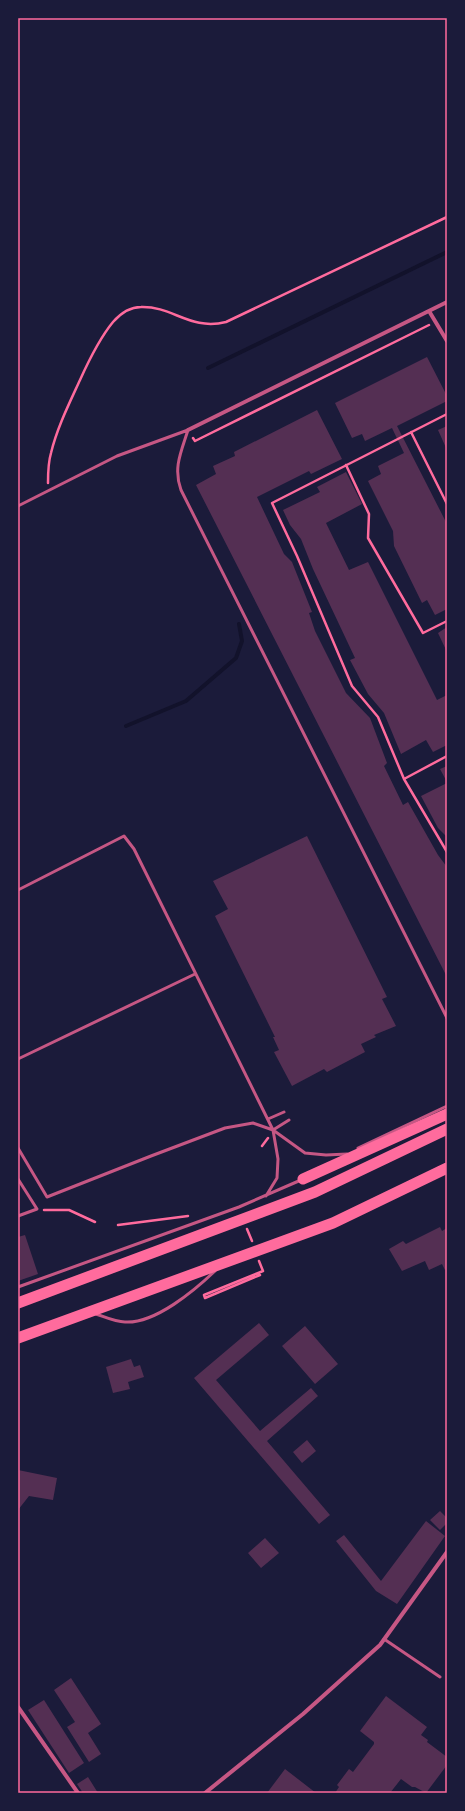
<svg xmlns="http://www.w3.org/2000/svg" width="465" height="1811" font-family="'PT Serif',serif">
	<rect width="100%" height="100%" fill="#1b1b3a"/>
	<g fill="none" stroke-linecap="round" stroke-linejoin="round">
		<path stroke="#12122b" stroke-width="4" d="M208,368L447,252
			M126,726L186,701L236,658L242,641L239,624"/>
	</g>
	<path fill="#542f53" d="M427,357L447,396V401L397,426L447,524V609L435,615L427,600L422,603L394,546L393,531L368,481L381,474L378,466L404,453L392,428L365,441L362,434L352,438L335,403Z
		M317,410L342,459L311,474L309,471L257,497L284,554L292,562L312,612L309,613L315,631L346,693L370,718L387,763L384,766L403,805L408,802L438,855L447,867V977L196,485L216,474L213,466L235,456L234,452Z
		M447,426V450L438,430Z
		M346,472L362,504L326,523L349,570L368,562L437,700L447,695V745L433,752L426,740L401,754L384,713L368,694L350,660L355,658L313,569L301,539L290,525L283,510L320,492L317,487Z
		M447,627V652L438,633Z
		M447,766V782L440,769Z
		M447,783V837L438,828L421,796Z
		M307,836L387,997L382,999L396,1026L374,1035L376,1037L361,1044L365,1052L327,1072L324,1069L292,1086L274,1052L279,1050L273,1037H275L215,916L228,909L213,881Z
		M440,1227L442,1231L447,1228V1269L445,1270L442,1264L429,1270L425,1261L402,1271L389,1249L403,1241L406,1244Z
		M25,1235L38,1274L18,1281V1237Z
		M259,1323L269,1335L216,1380L260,1431L311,1388L318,1396L267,1441L330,1515L319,1524L194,1378Z
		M305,1326L338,1364L315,1384L282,1346Z
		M131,1359L134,1367L140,1365L144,1377L128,1382L130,1389L113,1393L106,1367Z
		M307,1440L316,1451L302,1463L293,1452Z
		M18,1470L57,1478L53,1500L29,1496L18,1510Z
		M440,1511L447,1518V1523L440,1530L430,1520Z
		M426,1521L445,1536L397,1604L376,1591L336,1541L344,1535L381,1581Z
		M265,1538L279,1553L261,1568L248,1553Z
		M71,1678L101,1724L88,1733L101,1754L89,1762L67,1727L75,1722L54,1690Z
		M386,1696L427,1727L421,1735L428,1740L427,1742L447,1757V1765L426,1793L415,1787H412L401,1779L390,1793H335L339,1787L337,1785L349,1769L353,1772L374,1744V1742L360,1731Z
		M44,1700L84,1763L69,1773L28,1710Z
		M285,1769L316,1793H267Z
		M88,1777L98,1793H83L77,1784Z"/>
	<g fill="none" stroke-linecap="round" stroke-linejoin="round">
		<path stroke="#ff6b9d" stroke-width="2.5" d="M447,414L272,503L297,556L352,686L378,717L404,779L447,852
			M411,432L447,504
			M193,438L195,441L429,325
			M346,465L369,514L368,538L423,633L447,621
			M48,483C48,473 48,463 51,453C57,428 69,404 80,380C89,360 99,339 113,322C120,314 130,307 141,307C173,306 190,331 226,322L447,217
			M404,779L447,756
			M262,1146L268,1138
			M44,1210H69L95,1222
			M118,1225L188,1216
			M247,1229L252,1241
			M259,1261L263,1271L204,1295L205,1298L260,1275"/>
		<path stroke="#c65784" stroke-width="3" d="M188,430C181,452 173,468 181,490L447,1018
			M18,506L117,456L188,430
			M18,890L124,836L134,849L273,1130L278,1159L277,1178L266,1196
			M18,1059L195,974
			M268,1119L284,1112
			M273,1130L289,1120
			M18,1148L47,1197L151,1156L225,1128L253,1123L273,1130L305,1153L326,1155L347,1154
			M358,1148L447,1106
			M18,1179L37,1209L18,1216
			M18,1287L239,1207L301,1180
			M96,1314C105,1317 115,1322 125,1322C155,1324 195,1290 215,1271
			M384,1639L440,1677"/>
		<path stroke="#c65784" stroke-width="4" d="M429,311L447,341
			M188,430L447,302
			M18,1707L78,1793
			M205,1793L303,1714L380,1645L447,1552"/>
		<path stroke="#ff6b9d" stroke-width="11" d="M303,1179L447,1114
			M18,1303L315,1192L447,1129
			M18,1338L333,1223L447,1168"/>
	</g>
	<rect width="465" height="1811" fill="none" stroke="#1b1b3a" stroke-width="38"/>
	<rect x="19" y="19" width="427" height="1773" fill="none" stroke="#ff6b9d" stroke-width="1.5"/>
</svg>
